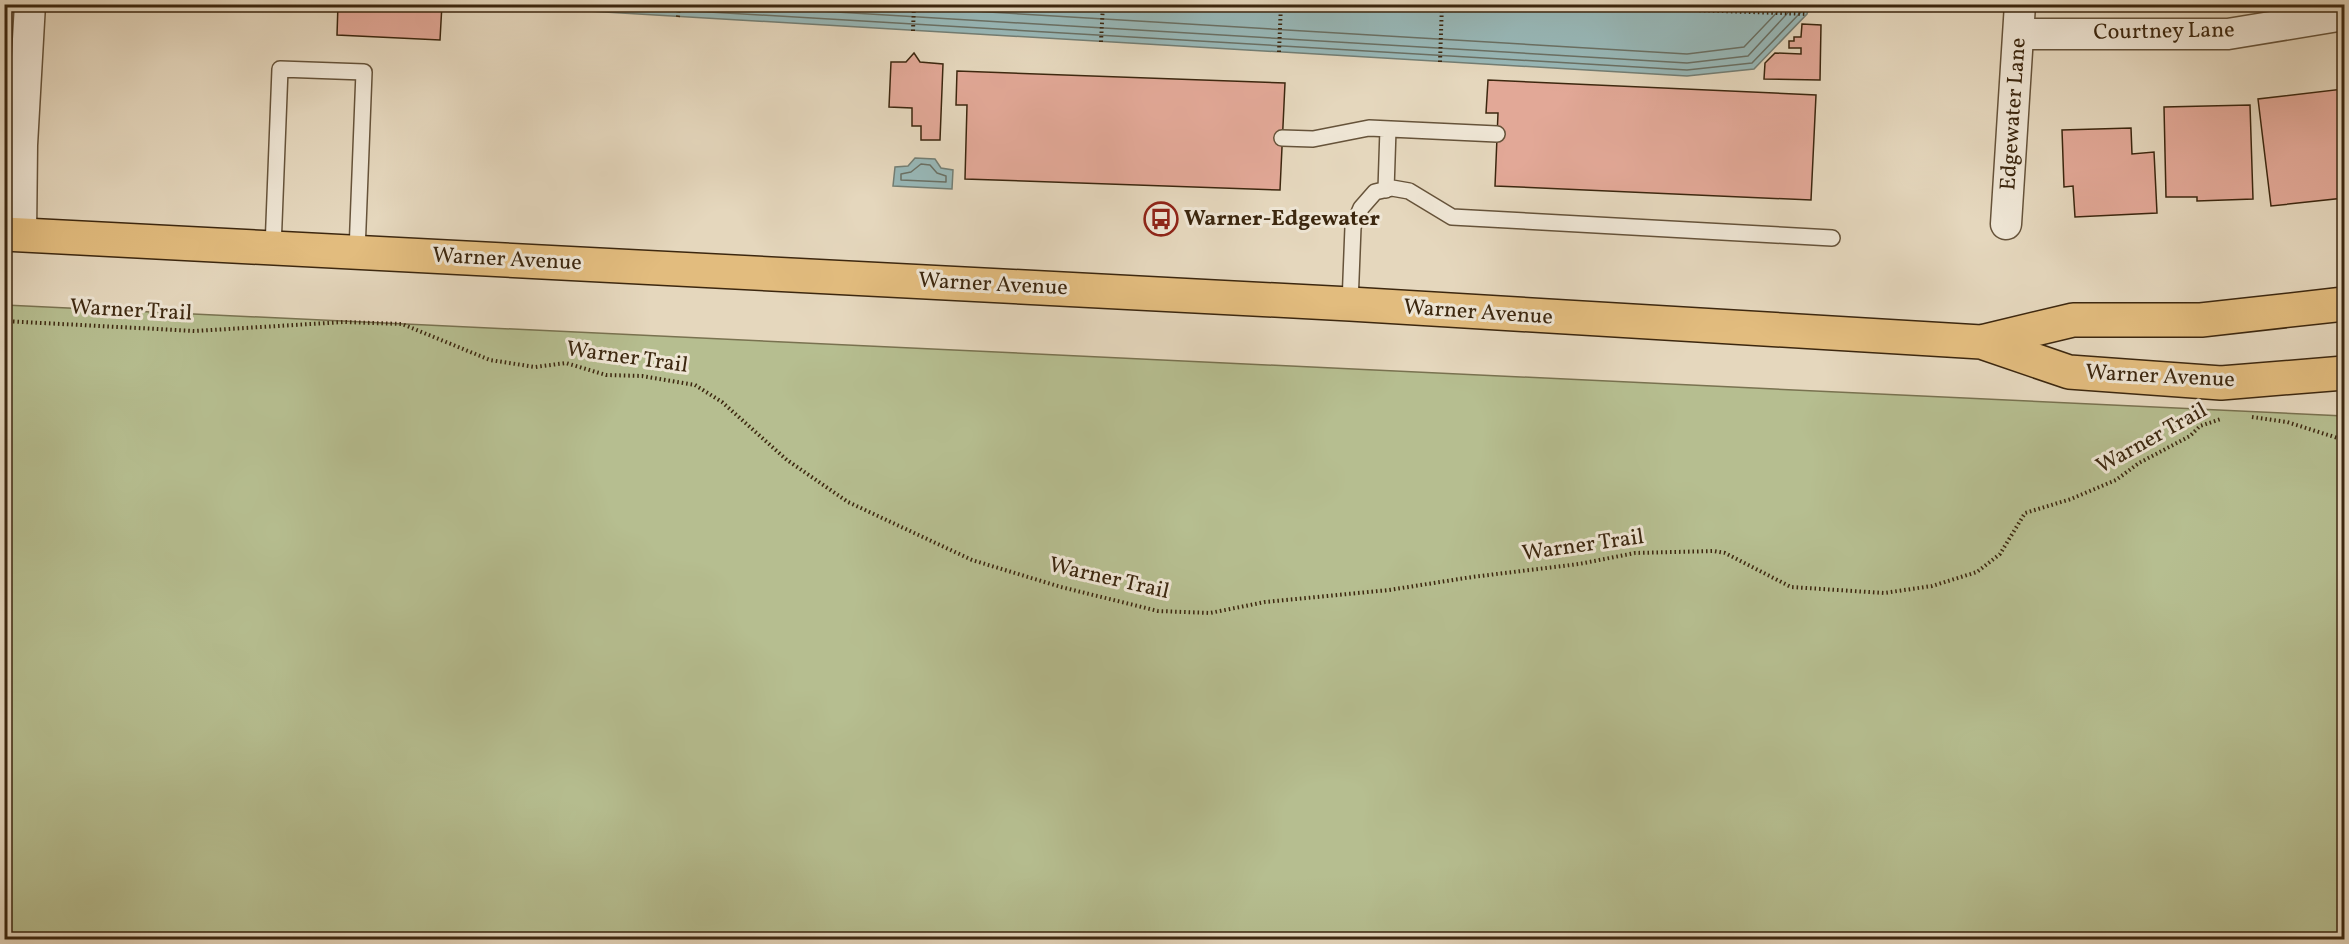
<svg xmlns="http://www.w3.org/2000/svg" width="2349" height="944" font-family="Vollkorn,serif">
	<rect width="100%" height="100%" fill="#e5d7bd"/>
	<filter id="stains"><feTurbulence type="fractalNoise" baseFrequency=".00333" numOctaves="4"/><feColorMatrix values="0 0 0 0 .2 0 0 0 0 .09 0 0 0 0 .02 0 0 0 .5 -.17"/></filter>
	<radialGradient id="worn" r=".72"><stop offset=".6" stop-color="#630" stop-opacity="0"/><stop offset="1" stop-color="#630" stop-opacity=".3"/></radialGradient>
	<path fill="#b6be90" stroke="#797250" stroke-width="1.5" d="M5,305L2344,416V939H5Z"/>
	<path fill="#98b8b8" stroke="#737e74" stroke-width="1.5" d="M485,5H1810L1807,14L1754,69L1687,76Z
		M915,158L935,159L941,168L953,170L952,189L893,186L895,167L908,166Z"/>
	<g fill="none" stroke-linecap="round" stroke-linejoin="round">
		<path stroke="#6a7064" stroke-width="1.5" d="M575,4L1687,70L1752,63L1801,12L1803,4
			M703,4L1687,63L1748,56L1796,4
			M854,4L1687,54L1744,47L1785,4
			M921,164L930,165L937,173L946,176V182L901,180V174L911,172Z"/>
	</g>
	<path fill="#e2a897" stroke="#3c270f" stroke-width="1.5" d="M338,4H442L440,40L337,35Z
		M1802,24L1821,25L1820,80L1764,79L1765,63L1775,53L1801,54V48H1789V41H1794V37H1801Z
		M914,53L920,62L943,64L940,140H921V126H912V108L889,107L891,62H906Z
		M957,71L1285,83L1280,190L965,179L967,105H956Z
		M1488,80L1816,95L1811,200L1495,186L1498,113H1486Z
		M2343,89L2344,198L2271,206L2258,99Z
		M2250,105L2253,199L2197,201V197H2166L2164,107Z
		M2131,128L2132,154L2154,152L2157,213L2075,217L2073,186L2064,187L2062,130Z"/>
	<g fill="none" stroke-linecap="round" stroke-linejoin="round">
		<defs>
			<path id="lane" d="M1282,138L1313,139L1369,128L1497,134
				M1386,190L1388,129
				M273,248L280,69L364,72L357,252
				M1350,304L1353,227L1361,208L1375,192L1392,188L1409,191L1452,217L1832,238"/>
			<path id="street" d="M2019,34H2228L2344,15
				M2006,224L2020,4
				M21,235L22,145L30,4"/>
			<path id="primary" d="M4,234L1350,304L1981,342L2069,372L2221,383L2344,373
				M1981,342L2073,320H2201L2344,304"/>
		</defs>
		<use href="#lane" stroke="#66533a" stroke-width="18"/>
		<use href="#street" stroke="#66533a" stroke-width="33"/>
		<use href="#primary" stroke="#3c270f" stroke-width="36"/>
		<path stroke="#3c270f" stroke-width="4" stroke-dasharray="1.5 3" stroke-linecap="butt" d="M1551,5L1807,14
			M678,17L679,4
			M913,31L914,4
			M1101,42L1103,4
			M1279,52L1281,4
			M1440,62L1442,4
			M4,321L195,331L344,322L402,324L490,360L535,367L566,363L606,375L642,376L695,385L722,402L787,460L848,502L972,560L1061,587L1158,611L1210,613L1265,602L1389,590L1472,577L1579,564L1635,553L1714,551L1725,553L1791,587L1884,593L1932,586L1977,572L2000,554L2025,513L2071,499L2116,480L2139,463L2190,436L2200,426L2221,419
			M2252,417L2287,422L2344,440"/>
		<use href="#lane" stroke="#eee5d4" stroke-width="15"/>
		<use href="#street" stroke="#eee5d4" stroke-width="30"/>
		<use href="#primary" stroke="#e2bc7e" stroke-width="33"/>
	</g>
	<defs>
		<symbol id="bus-ring" viewBox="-11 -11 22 22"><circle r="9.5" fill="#eee5d4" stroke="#8f2418" stroke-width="1.5"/><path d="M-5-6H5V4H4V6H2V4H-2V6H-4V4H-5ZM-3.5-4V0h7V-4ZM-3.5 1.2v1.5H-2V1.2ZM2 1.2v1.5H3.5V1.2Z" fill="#8f2418"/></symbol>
	</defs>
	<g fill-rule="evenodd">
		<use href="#bus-ring" x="1142" y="200" width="38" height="38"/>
	</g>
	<g text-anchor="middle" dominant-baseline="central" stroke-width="6" stroke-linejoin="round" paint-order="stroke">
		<g font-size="22" fill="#3c270f" stroke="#eee5d4">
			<text transform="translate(2164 32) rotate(-1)">Courtney Lane</text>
			<text transform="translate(2014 114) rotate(-86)">Edgewater Lane</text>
			<text transform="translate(507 260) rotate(3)">Warner Avenue</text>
			<text transform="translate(993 285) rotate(3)">Warner Avenue</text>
			<text transform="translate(131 311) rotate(3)">Warner Trail</text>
			<text transform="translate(1478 313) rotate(4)">Warner Avenue</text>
			<text transform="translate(627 358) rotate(8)">Warner Trail</text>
			<text transform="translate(2160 377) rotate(3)">Warner Avenue</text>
			<text transform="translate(2152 439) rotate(-29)">Warner Trail</text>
			<text transform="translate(1583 546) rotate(-8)">Warner Trail</text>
			<text transform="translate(1109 579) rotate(13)">Warner Trail</text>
		</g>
		<g font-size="22" font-weight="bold" fill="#3c270f" stroke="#eee5d4" text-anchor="start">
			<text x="1184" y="219">Warner-Edgewater</text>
		</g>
	</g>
	<rect width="2349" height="944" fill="none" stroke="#e5d7bd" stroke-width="24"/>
	<rect x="6" y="6" width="2337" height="932" fill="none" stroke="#3c270f" stroke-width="3"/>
	<rect x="12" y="12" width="2325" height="920" fill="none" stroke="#3c270f" stroke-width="1.5"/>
	<rect width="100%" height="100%" filter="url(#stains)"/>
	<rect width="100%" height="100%" fill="url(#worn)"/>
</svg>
